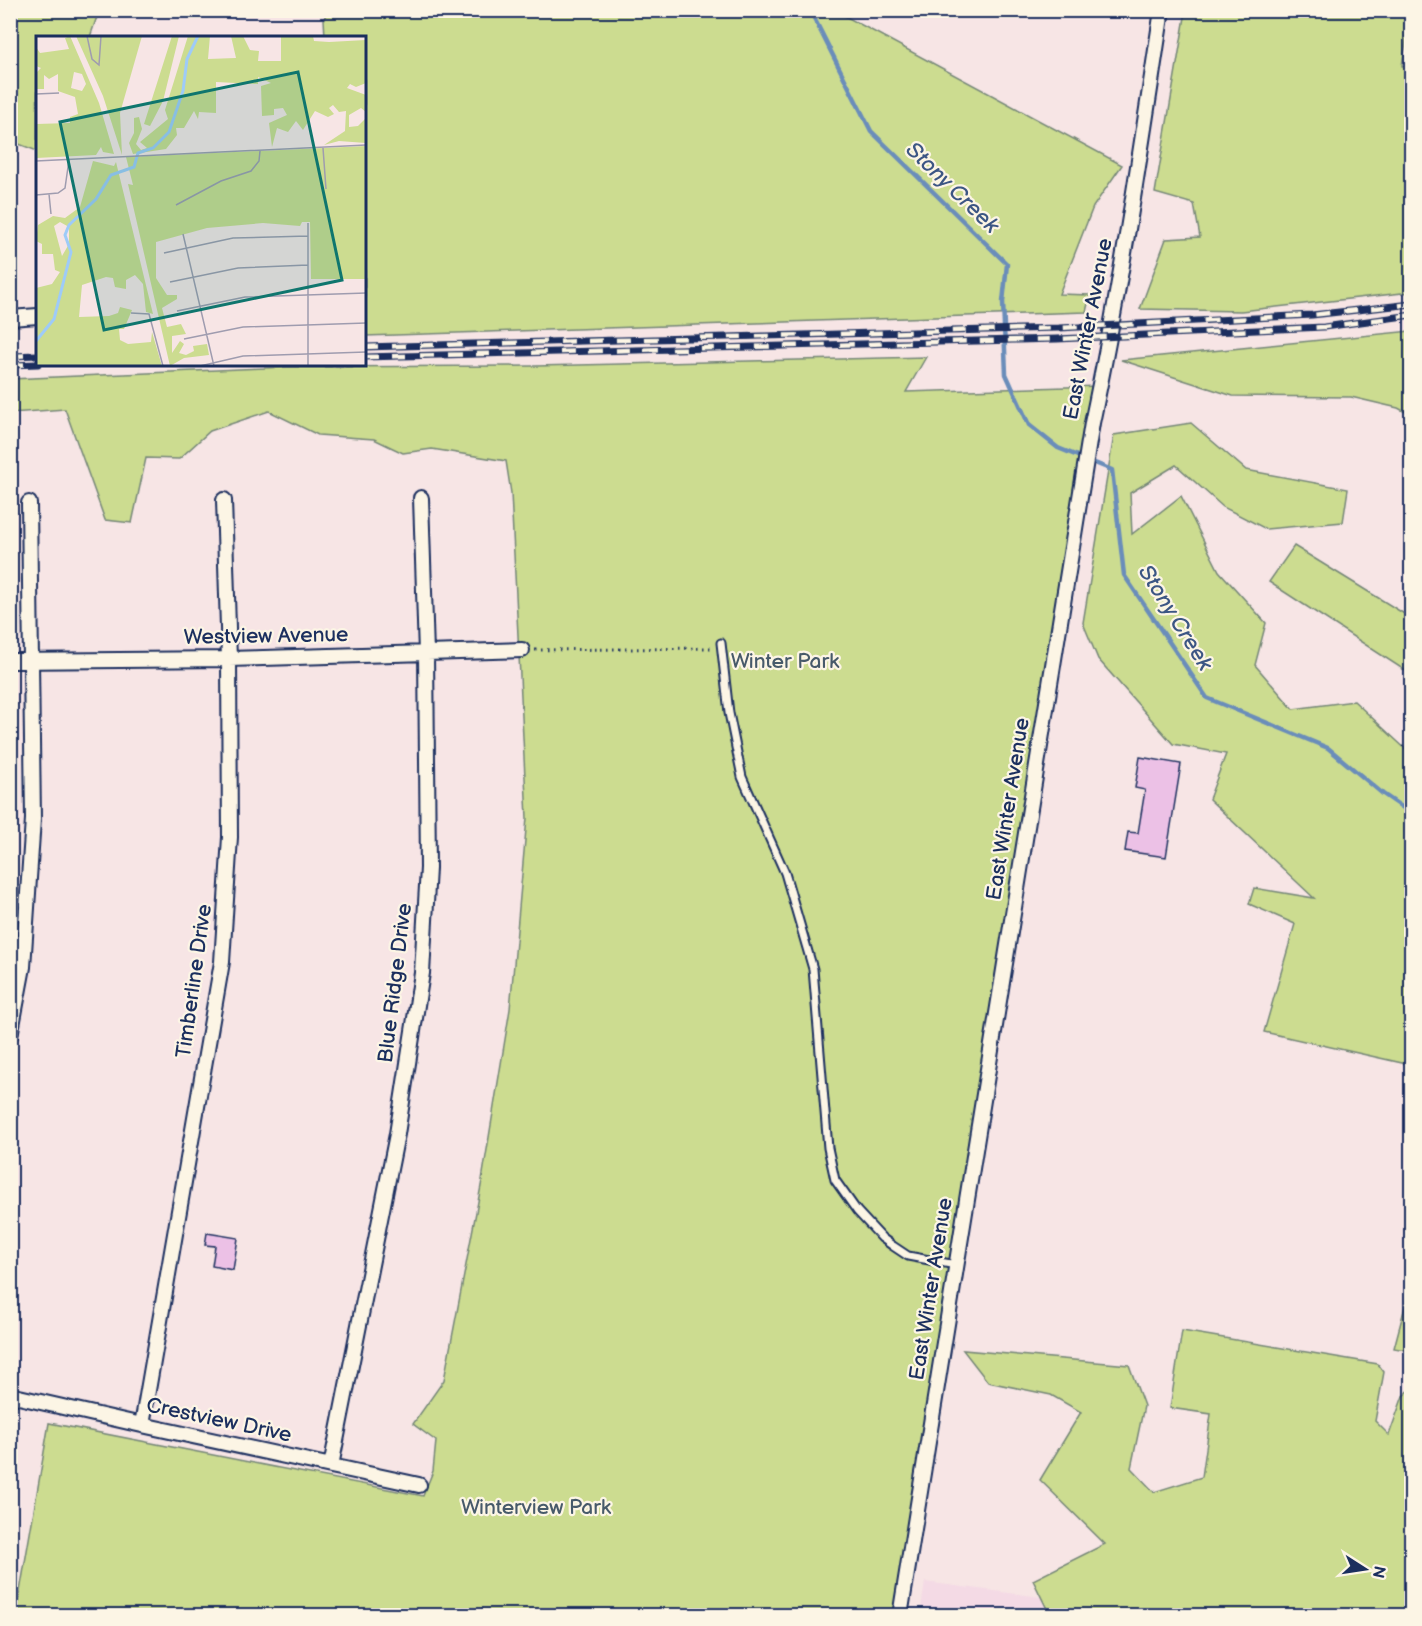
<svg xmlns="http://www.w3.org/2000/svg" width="1422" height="1626" font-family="'Balsamiq Sans',sans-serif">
	<rect width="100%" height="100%" fill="#f7e5e5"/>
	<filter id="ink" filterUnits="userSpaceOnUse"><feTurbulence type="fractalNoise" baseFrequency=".0167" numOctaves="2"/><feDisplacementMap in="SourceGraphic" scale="12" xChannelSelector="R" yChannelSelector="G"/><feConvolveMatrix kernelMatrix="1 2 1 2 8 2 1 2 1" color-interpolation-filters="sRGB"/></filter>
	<g filter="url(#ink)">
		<path fill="#f4dae5" d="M925,1582L1041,1597L1050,1615H920Z"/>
		<path fill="#ccdc90" stroke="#748677" stroke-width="1.5" d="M11,10L99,11L90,37L38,38L37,151L11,141Z
			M327,11H840L841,14L1122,165L1093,207L1059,294L1090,295L1086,312L365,336L364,38L325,37L324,19Z
			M1186,11H1411L1402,66L1412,68L1411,292L1241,311L1140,309L1166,239L1200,237L1194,204L1155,193Z
			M1411,331V415L1398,408L1351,397L1233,396L1121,360Z
			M926,357L906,392L1099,386L900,1615H14L18,1603L49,1423L423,1496L433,1471L436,1441L413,1424L444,1380L481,1186L510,1009L527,818L511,493L506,461L432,449L403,453L374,439L318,435L269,411L210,431L179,459L146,458L132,523L105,520L65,409L11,413L10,379L287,367L536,366Z
			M1191,423L1246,470L1348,489L1343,522L1266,529L1223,507L1176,465L1130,493L1132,534L1181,496L1219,571L1266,623L1255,665L1293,709L1354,701L1411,754V1065L1264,1032L1295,924L1249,904L1254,888L1314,898L1209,799L1226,754L1173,744L1098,659L1083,623L1114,435Z
			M1294,546L1411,618V687L1406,671L1269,582Z
			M1411,1284L1412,1351H1411L1394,1348Z
			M1182,1331L1378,1364L1384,1372L1375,1421L1389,1435L1403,1396L1411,1389V1615H1050L1033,1580L1105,1544L1040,1480L1081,1412L1051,1395L988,1382L963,1350L1129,1365L1144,1406L1131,1468L1154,1492L1202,1477L1211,1414L1170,1408Z"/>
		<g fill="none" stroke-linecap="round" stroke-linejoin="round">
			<path stroke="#6a8dba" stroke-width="4.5" d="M810,10L871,131L1007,264L1003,302L1006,374L1029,425L1058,448L1112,470L1124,575L1207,698L1328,748L1383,794L1412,814"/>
		</g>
		<path fill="#ecc1e6" stroke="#1b2f5e" stroke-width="1.5" d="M1140,757L1181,764L1166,857L1125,851L1128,832L1138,833L1145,790L1135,788Z
			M207,1233L238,1238L233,1270L212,1266L215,1246L205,1245Z"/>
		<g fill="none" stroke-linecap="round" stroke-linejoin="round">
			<defs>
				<path id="lane" d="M721,643L729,713L742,777L785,873L813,969L828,1148L835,1180L857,1211L882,1238L893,1246L908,1256L956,1265"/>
				<path id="street" d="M10,318L38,316
					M10,661L229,659L522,650
					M10,1036L23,967L33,819L29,503
					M10,1395L142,1425L419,1485
					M142,1425L222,962L230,837L229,659L224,500
					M331,1466L397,1134L422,973L428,868L426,653L421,498
					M900,1616L1092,423C1121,286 1141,148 1162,10"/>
			</defs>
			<use href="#lane" stroke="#1b2f5e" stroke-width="11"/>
			<use href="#street" stroke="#1b2f5e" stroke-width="18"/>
			<path stroke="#1b2f5e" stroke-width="3" stroke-dasharray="1.5 4.5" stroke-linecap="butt" d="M535,650L712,648"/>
			<use href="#lane" stroke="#fcf5e5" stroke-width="7"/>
			<use href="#street" stroke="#fcf5e5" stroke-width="14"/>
			<defs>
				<path id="rail" d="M364,347L1059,328L1312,315L1412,304
					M10,356L38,355
					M364,357L1057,339L1324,327L1412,315
					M10,365L38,364"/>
			</defs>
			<use href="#rail" stroke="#1b2f5e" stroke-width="7"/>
			<use href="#rail" stroke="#fcf5e5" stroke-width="4.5" stroke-dasharray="14" stroke-linecap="butt"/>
		</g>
	</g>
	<g text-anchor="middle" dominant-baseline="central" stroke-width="4.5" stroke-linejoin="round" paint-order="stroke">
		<g font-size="21" fill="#1b2f5e" stroke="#fcf5e5">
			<text transform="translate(1088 329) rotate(-79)">East Winter Avenue</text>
			<text transform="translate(266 636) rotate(-1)">Westview Avenue</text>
			<text transform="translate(1008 809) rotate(-81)">East Winter Avenue</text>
			<text transform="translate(194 981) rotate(-82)">Timberline Drive</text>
			<text transform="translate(395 983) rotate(-83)">Blue Ridge Drive</text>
			<text transform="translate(931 1289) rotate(-81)">East Winter Avenue</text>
			<text transform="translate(219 1420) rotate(12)">Crestview Drive</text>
		</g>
		<g font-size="21" fill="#475a6a" stroke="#fcf5e5">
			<text x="785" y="661">Winter Park</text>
			<text x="536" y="1507">Winterview Park</text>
		</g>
		<g font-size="22" font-style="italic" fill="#3c5684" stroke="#fcf5e5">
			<text transform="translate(952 188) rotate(44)">Stony Creek</text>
			<text transform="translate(1175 618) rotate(58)">Stony Creek</text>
		</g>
	</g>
	<g transform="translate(36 36)">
		<rect width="330" height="330" fill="#f7e5e5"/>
		<path d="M34,0L63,67L78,118L67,116L65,111L60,119L0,122V88L34,87V81L42,78L39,61L22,55V38L13,43L8,39V53H1V36L5,32L0,30V11L4,17L33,13L29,2ZM38,36L46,38L50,48L46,55L35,52ZM40,0H106L84,77L86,119L67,60ZM136,0H143L127,65L114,90L108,88ZM152,0H174L172,23L200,22L195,0H207L214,14L223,15L222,25H245V0H277L278,5L293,6L330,4V47L320,51L314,48L311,52L330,59V76L325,72L313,79V91L322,90L330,82V107L303,105L288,109L309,95L310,75L303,76L297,69L293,72L298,78L292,81L279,75L267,94L260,85L252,96L241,92L236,111L233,87L251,79L247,72L238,73V79L226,80L225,50L235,47L222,41V48L180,46V77L163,76L162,83L158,75L148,92H140L141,99L130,113L97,118L93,107L98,97V82L103,81L106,93L100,108L105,114L111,112L104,106L132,83L129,74ZM330,110L329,243H275L274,186H266L264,190L227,187L171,192L120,206V242L131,259H141V263L126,272L131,291L145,288L150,298L136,300V317L144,305L148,308L143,317L150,319L158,315L157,310L171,308L173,319L148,322L134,330L92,148L97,149L90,121ZM57,125L78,130L80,126L117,278L110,276L107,248L99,239L90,244V253L79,251L77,242L70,241L46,249L43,281L73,280L82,277L84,271L96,274L88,293H83L84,304L92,308L115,306L116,296L126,330H0V252L16,248L24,236L19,234L17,218H6V208L0,205L2,189L17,180L29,182L44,171ZM24,186L33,191V208L26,220L18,190Z" fill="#ccdc90" fill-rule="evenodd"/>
		<path fill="none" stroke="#9ecbf8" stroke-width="3" d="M0,305L18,283L35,216L29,199L33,189L60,163L75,139L98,131L102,117L117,112L133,96L147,55L151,23L162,0"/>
		<path fill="none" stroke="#9f9caf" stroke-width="1.5" d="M51,0L56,23L63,29L65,0M0,58L23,57M287,112L290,153M0,125L330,109M13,158L15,178M0,159L22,157L29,152L33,124M140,169L185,145L215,135L223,125L224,115M147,198L178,330M128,217L197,202L272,200M134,246L202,232L272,229M141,275L209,261L330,257M95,277L113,278L127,330M148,303L207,291L330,287M164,330L207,320L330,316M272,330V187"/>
		<path fill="#0f766e" fill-opacity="0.15" stroke="#0f766e" stroke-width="3" d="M262,36L306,244L68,294L24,86Z"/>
		<rect width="330" height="330" fill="none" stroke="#1b2f5e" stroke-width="3"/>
	</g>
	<rect width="1422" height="1626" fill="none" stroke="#fcf5e5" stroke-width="36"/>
	<rect x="18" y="18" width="1386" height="1590" fill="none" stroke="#1b2f5e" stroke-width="2" filter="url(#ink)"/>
	<g transform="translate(1365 1569) rotate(102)" stroke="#fcf5e5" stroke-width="4.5" paint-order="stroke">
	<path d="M0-4.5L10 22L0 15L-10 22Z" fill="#1b2f5e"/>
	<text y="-9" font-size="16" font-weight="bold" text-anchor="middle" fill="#1b2f5e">N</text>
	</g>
</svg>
